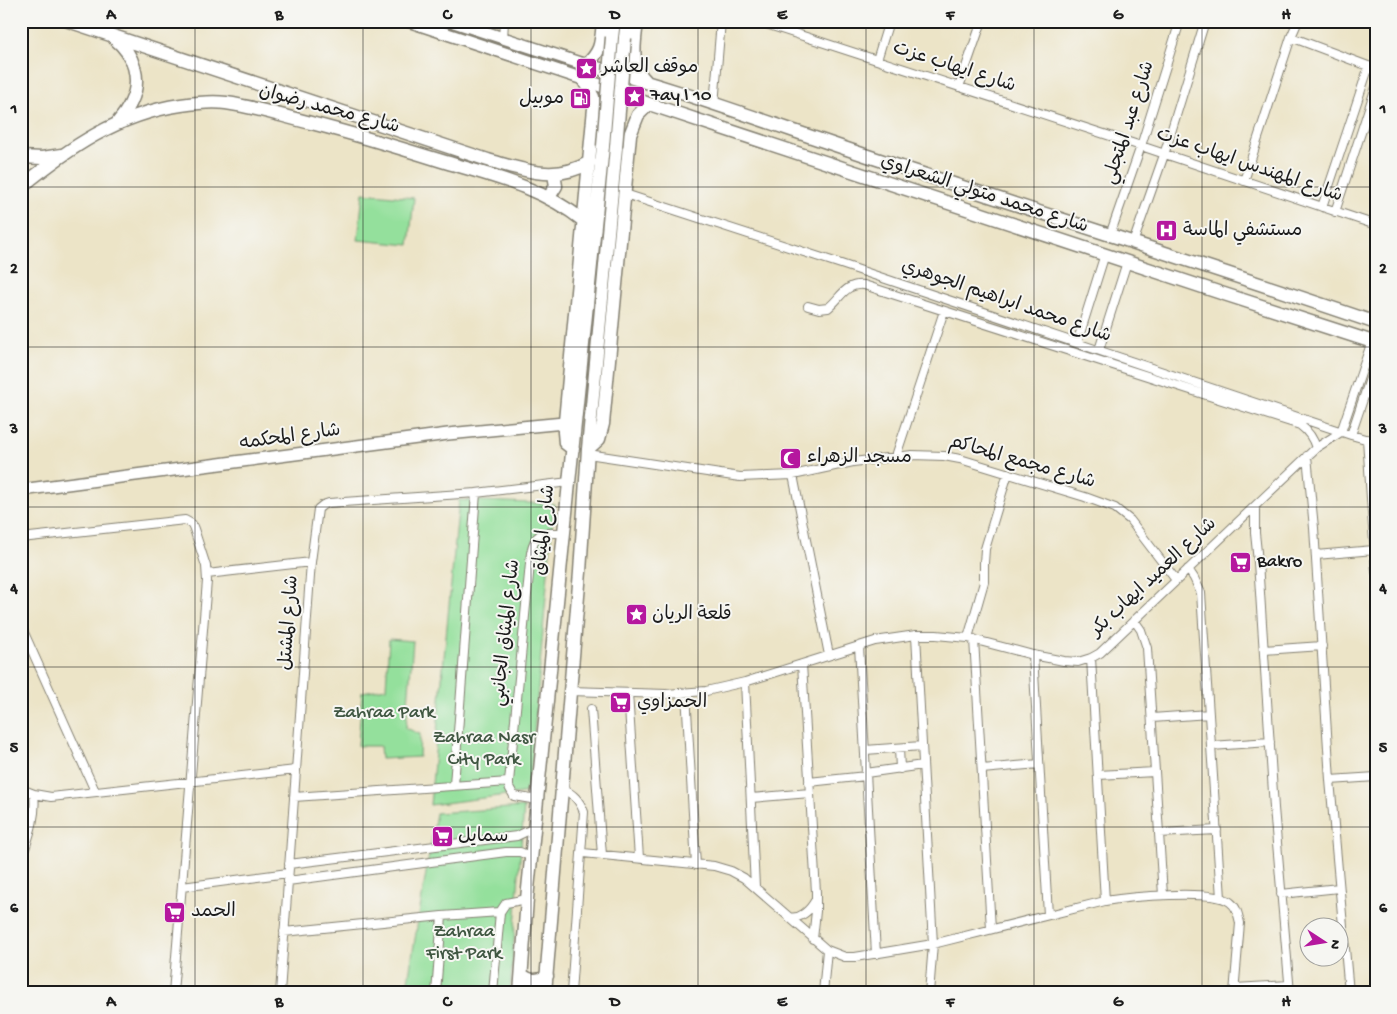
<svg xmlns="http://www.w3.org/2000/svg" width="1397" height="1014" font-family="'Gochi Hand','Playpen Sans Arabic',sans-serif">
	<rect width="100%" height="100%" fill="#f6f6f2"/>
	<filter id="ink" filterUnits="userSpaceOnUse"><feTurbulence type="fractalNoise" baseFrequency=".02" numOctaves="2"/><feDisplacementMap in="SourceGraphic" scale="10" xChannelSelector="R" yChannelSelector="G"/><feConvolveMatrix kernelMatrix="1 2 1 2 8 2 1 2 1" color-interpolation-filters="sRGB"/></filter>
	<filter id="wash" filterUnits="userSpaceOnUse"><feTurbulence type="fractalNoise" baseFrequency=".0096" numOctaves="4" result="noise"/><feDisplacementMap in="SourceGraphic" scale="20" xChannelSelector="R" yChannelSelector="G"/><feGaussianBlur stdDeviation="1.12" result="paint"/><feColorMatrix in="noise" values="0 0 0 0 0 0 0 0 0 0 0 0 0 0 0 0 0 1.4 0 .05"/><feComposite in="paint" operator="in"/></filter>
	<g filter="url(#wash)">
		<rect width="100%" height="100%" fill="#ece4c7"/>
		<path fill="#94e09c" stroke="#587e5c" d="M363,193L414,198L409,245L358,240Z
			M459,500L554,504L529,792L430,805Z
			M389,639L413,641L406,728L420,734L419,757L381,759L380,746H358L362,692L386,688Z
			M524,807L510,993H406L436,813Z"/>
	</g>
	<g filter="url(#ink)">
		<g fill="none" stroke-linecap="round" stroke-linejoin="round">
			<defs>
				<path id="street" d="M757,21L1141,146L1376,225
					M1291,37L1376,69
					M503,39L504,21
					M877,60L889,21
					M959,87L982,21
					M714,105L721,21
					M1244,181L1291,37L1298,21
					M625,194L841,264L1351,435L1376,442
					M1322,207L1369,66
					M1335,212L1376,87
					M1110,235L1141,146L1180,21
					M1133,243L1164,155L1205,21
					M808,306L819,309L828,308C841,298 845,283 864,285L1300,425C1308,431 1313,437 1316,448
					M1077,343L1105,254
					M1099,350L1127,262
					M1351,435L1376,361
					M1367,439L1376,572
					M588,454L740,477L793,475L853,462L912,455L944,456L960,459L1085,497L1115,508L1130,520L1176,580
					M896,456L944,311
					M1307,456L1314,528L1330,780L1349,993
					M793,475L829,655
					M1255,506V533L1258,562L1274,808L1290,993
					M21,538L185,520L192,524L194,529L206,566L207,581L173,993
					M1316,555L1374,550
					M1188,569L1194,578L1201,593L1221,898
					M207,574L311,562
					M1134,620L1141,630L1147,648L1163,895
					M21,626L95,791
					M916,635L933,944L929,993
					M968,638L984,582V563L985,549L1008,473
					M974,639L991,929
					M859,646L876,954
					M1264,650L1322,646
					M1033,655L1048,915
					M1091,658L1105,901
					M802,664L816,892V911L813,939
					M745,682L755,887
					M570,691L666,694L706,691L745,682L875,641L916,635H936L968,638L1033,655L1064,661L1078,662L1091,658L1100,653L1316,448L1341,432L1372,341
					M628,693L639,858
					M686,693L696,865
					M591,709L602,855
					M1152,718L1209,714
					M1211,746L1270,742
					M899,748L900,769
					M865,750L922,746
					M982,769L1039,764
					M866,773L923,765
					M1098,775L1155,772
					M1330,780L1376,777
					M809,782L866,776
					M454,785L476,493
					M21,789L34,794L51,797L296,770
					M562,789C574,794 579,800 584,812L571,993
					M294,797L509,782
					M751,798L810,793
					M537,800L514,796L509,787V782L531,553C535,530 544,533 564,533
					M1159,833L1217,830
					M583,853L714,866L731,871L744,878L827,950L845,957H855L933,944L1105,901C1129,897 1212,889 1230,902C1237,907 1238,915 1240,923L1234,993
					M21,861C28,839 37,817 34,794
					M289,864L517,836L534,828
					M288,881L506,852H520L532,857
					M182,887L288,873
					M1281,894L1339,888
					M789,917C800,920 810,910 815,901
					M284,932L442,916L500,912
					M1235,988L1289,985
					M280,993L311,562L318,509L323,505L329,503L476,493L569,482
					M436,993L442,916
					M493,993L500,912L506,903L527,899
					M823,993L827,950"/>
				<path id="secondary" d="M408,21L583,79
					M451,21L586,65
					M21,490L448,434L564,423"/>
				<path id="primary" d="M68,21L488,160C524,170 555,183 590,162
					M637,21C635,42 629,65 646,81
					M612,37L614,21
					M625,38L627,21
					M115,39C134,54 142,80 131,102C128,109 123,116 118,122
					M586,65C689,92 790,131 892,164C1053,217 1215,268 1376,323
					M586,65C602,51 601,42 603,21
					M583,79L649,104L1221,293L1376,343
					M21,157L42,158L62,155
					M21,187C69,148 118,114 181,105C195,103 212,101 226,103C256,107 285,117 315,124C358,135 400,148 442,161C493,176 541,187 584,221
					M549,197L556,186L554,174
					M573,449L565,443L564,432L594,108L593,97L583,79
					M588,449L599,439L603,424L630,135L638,115L649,104
					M522,975C530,981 537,982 547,976
					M520,993L527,899L603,146
					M545,993L580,572L588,449L616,147"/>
			</defs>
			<use href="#street" stroke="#848072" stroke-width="10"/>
			<use href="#secondary" stroke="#848072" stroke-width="14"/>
			<use href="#primary" stroke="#848072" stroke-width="15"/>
			<use href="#street" stroke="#fff" stroke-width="8"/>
			<use href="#secondary" stroke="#fff" stroke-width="11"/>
			<use href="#primary" stroke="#fff" stroke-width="12"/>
			<defs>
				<path id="primary-bridge" d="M603,146L612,37
					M616,147L625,38"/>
			</defs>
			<use href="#primary-bridge" stroke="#848072" stroke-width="15" stroke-linecap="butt"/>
			<use href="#primary-bridge" stroke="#fff" stroke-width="12"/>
		</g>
	</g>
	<path fill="none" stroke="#1c1c1c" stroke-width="1" stroke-opacity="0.55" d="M195,21V993M363,21V993M531,21V993M698,21V993M866,21V993M1034,21V993M1202,21V993M21,187H1376M21,347H1376M21,507H1376M21,667H1376M21,827H1376"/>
	<defs>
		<symbol id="sight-square" viewBox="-11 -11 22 22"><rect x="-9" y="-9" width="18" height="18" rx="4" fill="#b5179e" stroke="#f6f6f2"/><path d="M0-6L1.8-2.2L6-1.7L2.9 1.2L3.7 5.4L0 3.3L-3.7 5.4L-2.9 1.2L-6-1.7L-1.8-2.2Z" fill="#fff"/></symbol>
		<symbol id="fuel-square" viewBox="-11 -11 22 22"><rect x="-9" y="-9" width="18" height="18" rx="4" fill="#b5179e" stroke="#f6f6f2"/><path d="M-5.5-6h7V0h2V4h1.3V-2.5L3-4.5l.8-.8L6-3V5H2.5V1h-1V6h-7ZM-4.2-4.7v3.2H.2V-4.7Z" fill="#fff"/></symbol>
		<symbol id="hospital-square" viewBox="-11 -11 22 22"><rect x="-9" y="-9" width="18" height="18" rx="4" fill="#b5179e" stroke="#f6f6f2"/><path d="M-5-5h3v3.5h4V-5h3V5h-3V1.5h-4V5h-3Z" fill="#fff"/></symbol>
		<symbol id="mosque-square" viewBox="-11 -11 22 22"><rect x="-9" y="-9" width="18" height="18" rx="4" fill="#b5179e" stroke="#f6f6f2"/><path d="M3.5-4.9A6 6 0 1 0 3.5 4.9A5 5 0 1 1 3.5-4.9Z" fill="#fff"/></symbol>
		<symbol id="supermarket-square" viewBox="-11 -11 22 22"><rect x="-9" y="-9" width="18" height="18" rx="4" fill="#b5179e" stroke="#f6f6f2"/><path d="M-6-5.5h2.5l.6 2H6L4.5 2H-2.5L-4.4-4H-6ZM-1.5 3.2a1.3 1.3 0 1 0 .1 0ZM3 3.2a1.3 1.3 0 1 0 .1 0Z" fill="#fff"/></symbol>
	</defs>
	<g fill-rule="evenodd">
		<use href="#sight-square" x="574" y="56" width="25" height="25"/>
		<use href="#sight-square" x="622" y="84" width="25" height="25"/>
		<use href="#fuel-square" x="568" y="86" width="25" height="25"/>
		<use href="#hospital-square" x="1154" y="218" width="25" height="25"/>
		<use href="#mosque-square" x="778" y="446" width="25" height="25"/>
		<use href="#supermarket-square" x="1228" y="550" width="25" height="25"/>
		<use href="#sight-square" x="624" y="602" width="25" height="25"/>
		<use href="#supermarket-square" x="608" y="690" width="25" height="25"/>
		<use href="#supermarket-square" x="430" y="824" width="25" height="25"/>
		<use href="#supermarket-square" x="162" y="900" width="25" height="25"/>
	</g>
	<g text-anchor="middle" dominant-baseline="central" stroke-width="4" stroke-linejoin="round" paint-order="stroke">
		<g font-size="19" fill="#1c1c1c" stroke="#f6f6f2" text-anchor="start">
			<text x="602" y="68">موقف العاشر</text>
			<text x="650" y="96">7ay l 10</text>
			<text x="564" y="99" text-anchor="end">موبيل</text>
			<text x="1183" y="231">مستشفي الماسة</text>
			<text x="807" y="458">مسجد الزهراء</text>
			<text x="1257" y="562">Bakro</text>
			<text x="652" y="615">قلعة الريان</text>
			<text x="637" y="703">الحمزاوي</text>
			<text x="458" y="837">سمايل</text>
			<text x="191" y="912">الحمد</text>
		</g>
		<g font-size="19" fill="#1c1c1c" stroke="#f6f6f2">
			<text transform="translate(954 68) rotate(18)">شارع ايهاب عزت</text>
			<text transform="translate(329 110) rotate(15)">شارع محمد رضوان</text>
			<text transform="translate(1130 123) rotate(-72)">شارع عبد المتجلي</text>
			<text transform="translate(1249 166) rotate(19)">شارع المهندس ايهاب عزت</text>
			<text transform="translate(984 195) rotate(18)">شارع محمد متولي الشعراوي</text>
			<text transform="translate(1006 302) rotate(19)">شارع محمد ابراهيم الجوهري</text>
			<text transform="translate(290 438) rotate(-8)">شارع المحكمه</text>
			<text transform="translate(1022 463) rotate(16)">شارع مجمع المحاكم</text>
			<text transform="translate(545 530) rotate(-84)">شارع الميثاق</text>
			<text transform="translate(1154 578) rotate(-43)">شارع العميد ايهاب بكر</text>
			<text transform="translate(290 623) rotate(-86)">شارع المشتل</text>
			<text transform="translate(507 633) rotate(-84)">شارع الميثاق الجانبي</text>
		</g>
		<g font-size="19" fill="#405742" stroke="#f6f6f2">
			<text x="384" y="713">Zahraa Park</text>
			<text x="484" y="738">Zahraa Nasr<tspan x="484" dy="22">City Park</tspan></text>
			<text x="464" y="932">Zahraa<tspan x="464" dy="22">First Park</tspan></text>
		</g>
	</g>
	<rect width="1397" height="1014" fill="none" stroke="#f6f6f2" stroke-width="55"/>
	<g transform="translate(1324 942) rotate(102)"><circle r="24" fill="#f6f6f2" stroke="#9f9f9c"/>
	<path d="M0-4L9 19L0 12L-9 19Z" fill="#b5179e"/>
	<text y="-8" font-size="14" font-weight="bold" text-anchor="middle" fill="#1c1c1c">N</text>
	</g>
	<rect x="28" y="28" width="1342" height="958" fill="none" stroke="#1c1c1c" stroke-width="2"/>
	<g font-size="16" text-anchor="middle" font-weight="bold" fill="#1c1c1c">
		<text x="111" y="19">A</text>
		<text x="279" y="19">B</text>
		<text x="447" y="19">C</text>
		<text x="615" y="19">D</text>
		<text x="782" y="19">E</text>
		<text x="950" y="19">F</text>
		<text x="1118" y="19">G</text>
		<text x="1286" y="19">H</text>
		<text x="14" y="113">1</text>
		<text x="1383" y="113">1</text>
		<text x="14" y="273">2</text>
		<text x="1383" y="273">2</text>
		<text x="14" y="433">3</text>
		<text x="1383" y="433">3</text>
		<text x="14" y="593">4</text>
		<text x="1383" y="593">4</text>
		<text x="14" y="752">5</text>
		<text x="1383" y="752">5</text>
		<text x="14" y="912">6</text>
		<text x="1383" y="912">6</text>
		<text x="111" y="1006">A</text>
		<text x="279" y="1006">B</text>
		<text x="447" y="1006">C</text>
		<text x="615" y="1006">D</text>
		<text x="782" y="1006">E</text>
		<text x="950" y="1006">F</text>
		<text x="1118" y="1006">G</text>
		<text x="1286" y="1006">H</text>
	</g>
</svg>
